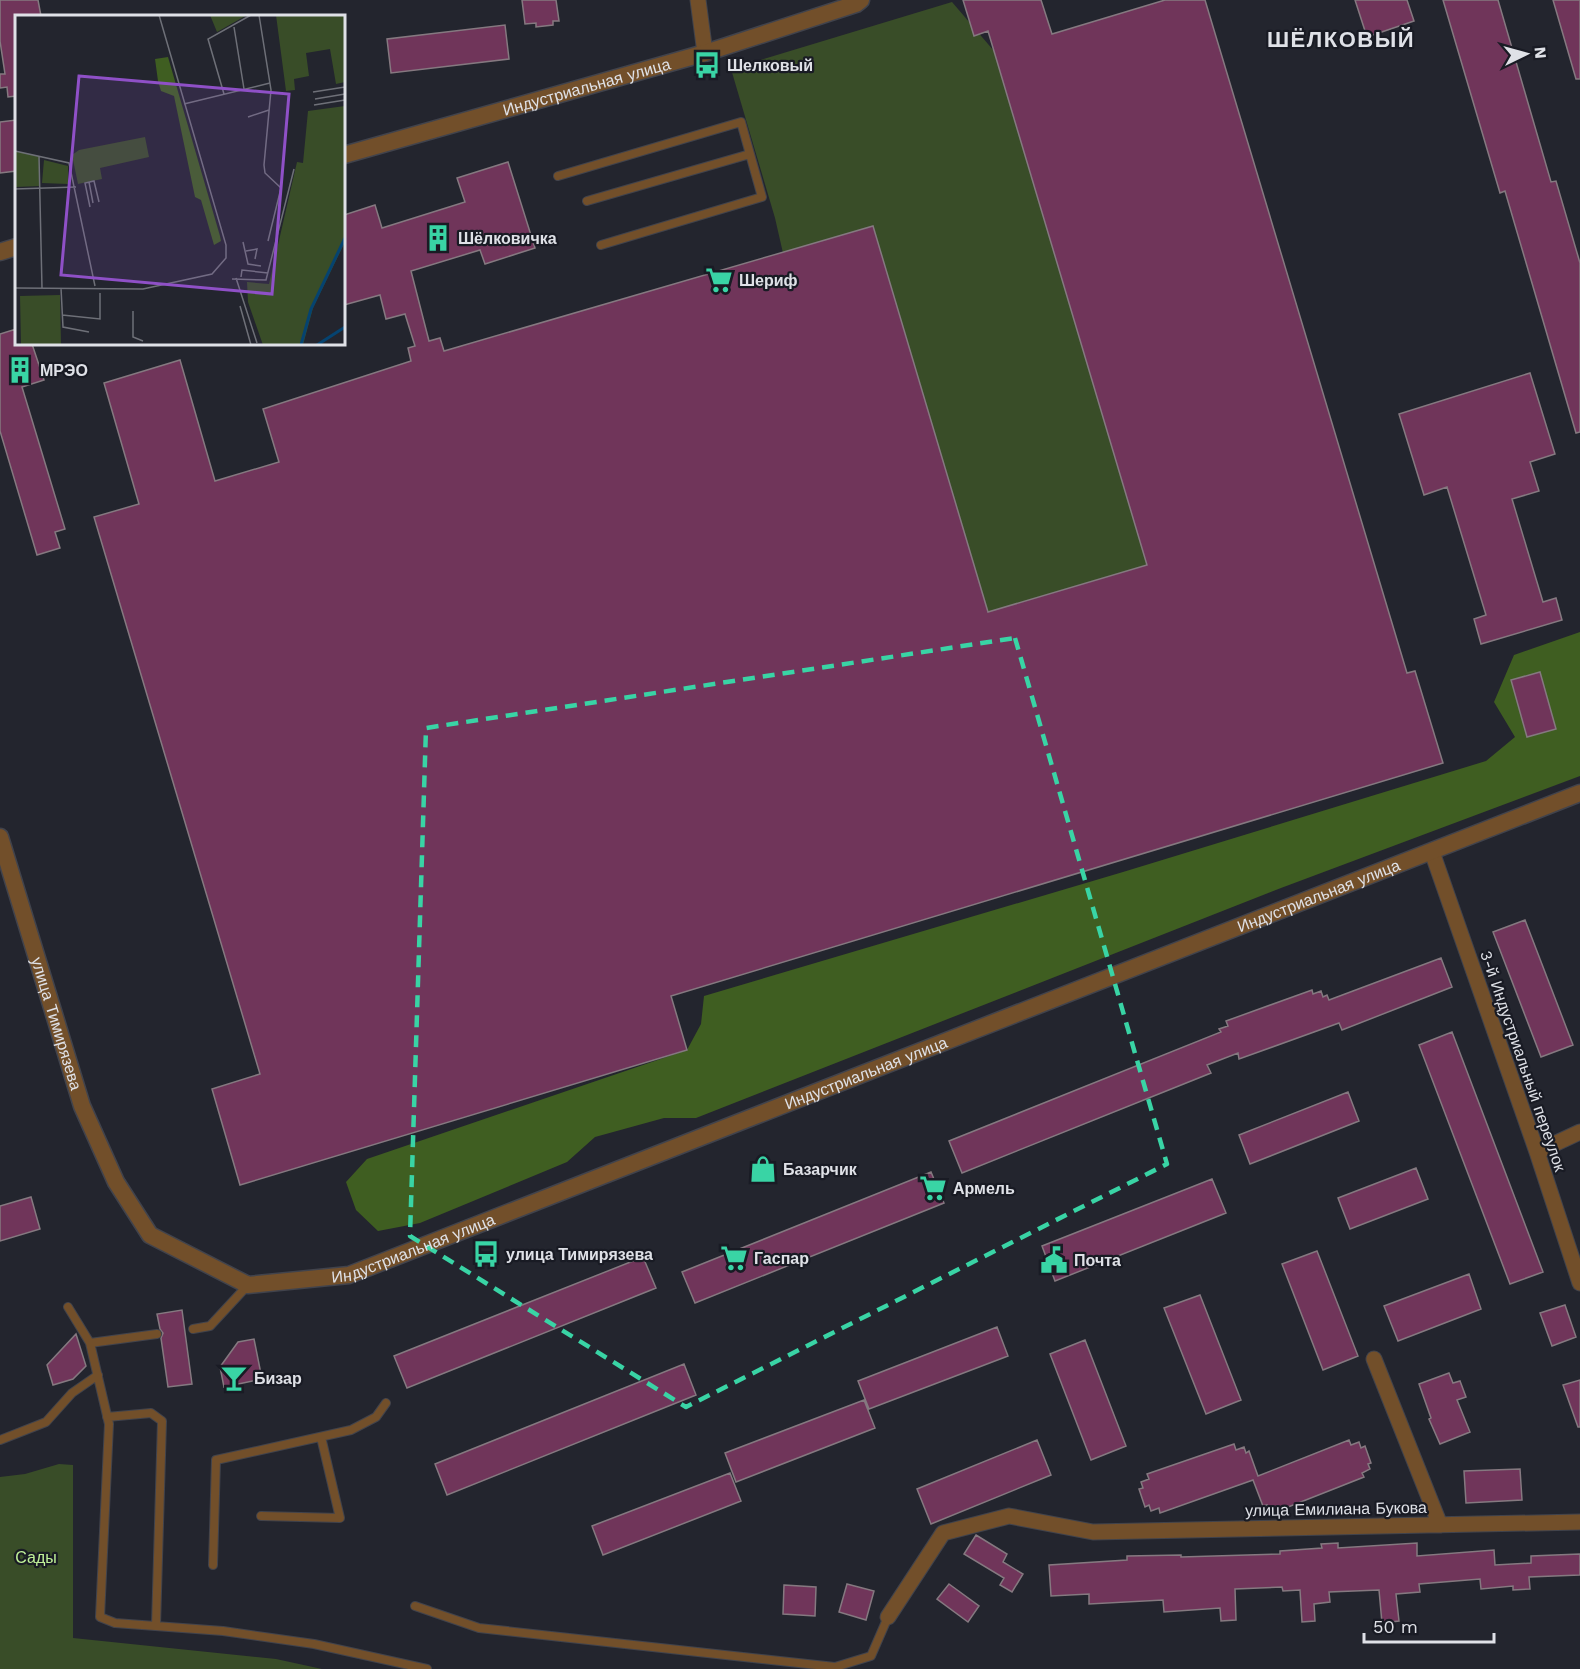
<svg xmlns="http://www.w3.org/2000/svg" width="1580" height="1669" font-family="'Work Sans',sans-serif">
	<rect width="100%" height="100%" fill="#23252e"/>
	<path fill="#394d28" d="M952,2L994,51L1147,565L988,612L873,226L783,253L775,218L731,69Z
		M59,1464L73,1465V1638L276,1659L322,1669H0V1477L25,1474Z"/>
	<path fill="#3f5e21" d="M1580,632V776L1281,888L696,1118H664L595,1137L567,1162L420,1223L378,1231L356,1210L346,1182L367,1159L687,1050L701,1024L704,996L1123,872L1486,761L1515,737L1494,702L1514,655Z"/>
	<path fill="#70355a" stroke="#857980" stroke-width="1.5" d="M0,0H38L41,16H16V96L8,97L7,87L0,88V74H5L0,41Z
		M522,0H556L559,21H553V25L536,27V23L525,24Z
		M963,0H1041L1052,34L1165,0H1205L1407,673L1415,671L1443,763L671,996L687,1050L240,1185L212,1089L260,1074L94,517L139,504L104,383L180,360L215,481L279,462L263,409L411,361L408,348L415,346L405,314L386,319L380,295L344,305V215L375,205L382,228L465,202L457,178L508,162L535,248L485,264L480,250L411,271L429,341L440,338L444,351L873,226L988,612L1147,565L988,31L974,36Z
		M1355,0H1407L1414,21L1367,37Z
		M1443,0H1498L1551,182L1556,181L1580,263V432L1576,433L1505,191L1500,193Z
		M1553,0H1580V79H1576Z
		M505,25L509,59L391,73L387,39Z
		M16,120V171L0,173V122Z
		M16,329V344H32L44,380L22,387L65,529L55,532L60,548L37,555L0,431V334Z
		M1530,373L1555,454L1530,462L1539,491L1512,499L1543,602L1556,598L1562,620L1481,644L1474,619L1486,615L1447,487L1424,495L1399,414Z
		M1540,672L1556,729L1527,737L1511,680Z
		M1525,920L1573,1045L1541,1057L1493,932Z
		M1441,958L1452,987L1342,1030L1339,1023L1239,1059L1238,1053L1207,1065L1211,1073L962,1173L949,1141L1221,1032L1219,1029L1228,1026L1226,1021L1312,990L1313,994L1321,991L1323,997L1327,995L1329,1000Z
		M1452,1032L1543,1272L1510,1284L1419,1045Z
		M1348,1092L1359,1121L1250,1164L1239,1135Z
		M1416,1168L1428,1199L1350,1229L1338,1198Z
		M931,1172L944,1203L695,1303L682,1272Z
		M1212,1179L1226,1213L1055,1281L1042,1246Z
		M31,1197L40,1229L0,1241V1206Z
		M1317,1251L1358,1356L1323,1370L1282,1264Z
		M643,1257L656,1288L407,1388L394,1356Z
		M1469,1274L1481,1309L1398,1341L1384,1306Z
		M1200,1295L1241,1400L1206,1414L1164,1308Z
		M1565,1305L1576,1337L1552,1346L1540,1313Z
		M182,1310L192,1384L168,1387L161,1338L163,1333L160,1329L157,1314Z
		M997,1327L1008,1356L869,1409L858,1381Z
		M76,1334L86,1366L73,1379L53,1385L47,1365Z
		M254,1339L262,1379L224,1387L220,1367L238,1342Z
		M1085,1340L1126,1446L1091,1460L1050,1354Z
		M684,1364L696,1395L447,1495L435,1464Z
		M1449,1373L1453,1383L1460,1381L1466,1397L1457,1400L1470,1432L1440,1444L1429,1419L1431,1418L1419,1384Z
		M1580,1380V1427H1578L1563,1385Z
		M864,1400L875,1428L736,1482L725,1453Z
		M1037,1440L1051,1475L931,1524L917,1489Z
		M1349,1440L1351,1445L1359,1442L1361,1448L1365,1446L1371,1463L1368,1464L1370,1469L1362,1473L1364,1477L1278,1511L1277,1507L1269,1510L1267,1505L1263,1506L1253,1480L1160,1513L1159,1508L1151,1511L1149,1505L1145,1507L1139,1489L1143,1488L1141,1482L1149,1479L1147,1474L1234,1444L1236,1450L1244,1447L1246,1453L1249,1451L1258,1476Z
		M1520,1469L1522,1500L1466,1503L1464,1471Z
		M730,1473L741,1501L603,1555L592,1526Z
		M976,1535L1007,1554L1003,1562L1023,1574L1012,1592L1000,1585L1004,1578L964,1554Z
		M1338,1543V1548L1417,1543V1556L1494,1550L1495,1565L1531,1563V1556L1580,1554V1575L1529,1577L1530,1589L1513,1590V1586L1481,1589L1480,1579L1419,1584L1420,1592L1396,1594L1399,1621L1382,1623L1379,1590L1329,1592L1330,1602L1314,1604L1315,1621L1302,1622L1300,1590L1283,1591L1282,1587L1235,1589L1236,1620L1221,1621L1220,1608L1164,1612L1163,1600L1089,1604V1594L1051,1596L1049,1565L1127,1560V1556L1181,1555V1557L1280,1554V1551L1322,1548L1321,1544Z
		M847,1584L874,1591L866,1620L839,1612Z
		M949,1584L979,1606L968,1622L937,1599Z
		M784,1585L816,1587L815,1616L783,1614Z"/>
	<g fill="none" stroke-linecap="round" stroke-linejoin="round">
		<defs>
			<path id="service" d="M558,176L741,122L762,197L601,245
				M587,201L750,154
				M68,1307L90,1343L157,1334
				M193,1329L210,1326L248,1285
				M90,1343L109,1424L100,1617L115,1623L223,1631L314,1644L427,1669
				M107,1417L151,1413L162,1421L156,1626
				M0,1440L46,1422L72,1393L98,1375
				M261,1516L340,1518L321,1437
				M213,1565L216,1460L351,1430L376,1417L386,1403
				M415,1606L479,1628L835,1667L871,1656L888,1617"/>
			<path id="minor" d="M698,0L705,53
				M1432,852L1537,1152L1580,1283
				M1537,1152L1580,1132
				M1374,1359L1440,1525
				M888,1617L943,1533L1009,1516L1093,1532L1580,1522"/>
			<g id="tertiary">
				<path id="s1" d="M344,155L705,53L856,4L861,0"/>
				<path d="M0,252L16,247"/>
				<path id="s2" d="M0,837L82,1106L116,1182L150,1235L248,1285L349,1275L1580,793"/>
			</g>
		</defs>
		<use href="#service" stroke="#41434c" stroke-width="10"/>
		<use href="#minor" stroke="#41434c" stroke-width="17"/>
		<use href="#tertiary" stroke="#41434c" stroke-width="19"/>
		<use href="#service" stroke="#724f2a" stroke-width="8"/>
		<use href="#minor" stroke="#724f2a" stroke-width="15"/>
		<use href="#tertiary" stroke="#724f2a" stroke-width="16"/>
	</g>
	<path fill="none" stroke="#39d4a5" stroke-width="4.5" stroke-dasharray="12 8" stroke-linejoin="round" d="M1015,638L1167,1164L686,1407L410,1236L426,728Z"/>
	<defs>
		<symbol id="bus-bare" viewBox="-9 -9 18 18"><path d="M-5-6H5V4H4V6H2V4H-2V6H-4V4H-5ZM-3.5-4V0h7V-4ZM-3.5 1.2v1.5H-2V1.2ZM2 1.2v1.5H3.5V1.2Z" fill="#39d4a5" stroke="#191b24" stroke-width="2.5" paint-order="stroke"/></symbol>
		<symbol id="building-bare" viewBox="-9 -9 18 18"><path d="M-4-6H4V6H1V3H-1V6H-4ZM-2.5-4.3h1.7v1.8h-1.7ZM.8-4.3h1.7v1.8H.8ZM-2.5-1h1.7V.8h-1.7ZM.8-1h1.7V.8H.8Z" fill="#39d4a5" stroke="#191b24" stroke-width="2.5" paint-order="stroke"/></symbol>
		<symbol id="supermarket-bare" viewBox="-9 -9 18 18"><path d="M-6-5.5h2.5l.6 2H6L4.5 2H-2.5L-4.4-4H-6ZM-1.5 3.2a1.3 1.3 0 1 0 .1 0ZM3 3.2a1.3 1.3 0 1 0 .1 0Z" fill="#39d4a5" stroke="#191b24" stroke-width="2.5" paint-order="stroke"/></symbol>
		<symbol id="shop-bare" viewBox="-9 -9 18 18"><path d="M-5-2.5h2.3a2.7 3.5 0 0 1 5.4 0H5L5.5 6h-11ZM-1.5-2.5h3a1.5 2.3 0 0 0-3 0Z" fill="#39d4a5" stroke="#191b24" stroke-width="2.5" paint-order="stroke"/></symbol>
		<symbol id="civic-bare" viewBox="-9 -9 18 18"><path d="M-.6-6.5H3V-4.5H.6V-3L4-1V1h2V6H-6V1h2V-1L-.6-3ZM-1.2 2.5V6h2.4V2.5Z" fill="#39d4a5" stroke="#191b24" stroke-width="2.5" paint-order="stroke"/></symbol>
		<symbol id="bar-bare" viewBox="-9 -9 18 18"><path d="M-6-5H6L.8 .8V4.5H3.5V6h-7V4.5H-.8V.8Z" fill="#39d4a5" stroke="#191b24" stroke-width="2.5" paint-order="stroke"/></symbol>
	</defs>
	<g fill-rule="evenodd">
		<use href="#bus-bare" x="688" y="46" width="38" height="38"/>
		<use href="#building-bare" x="419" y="219" width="38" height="38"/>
		<use href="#supermarket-bare" x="700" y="261" width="38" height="38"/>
		<use href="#building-bare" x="1" y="351" width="38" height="38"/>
		<use href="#shop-bare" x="744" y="1150" width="38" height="38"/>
		<use href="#supermarket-bare" x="914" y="1169" width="38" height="38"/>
		<use href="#bus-bare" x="467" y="1235" width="38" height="38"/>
		<use href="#supermarket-bare" x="715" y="1239" width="38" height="38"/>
		<use href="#civic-bare" x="1035" y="1241" width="38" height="38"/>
		<use href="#bar-bare" x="215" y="1359" width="38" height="38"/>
	</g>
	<g text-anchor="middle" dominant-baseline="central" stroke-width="4.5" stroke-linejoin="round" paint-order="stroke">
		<g font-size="16" font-weight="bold" fill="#dfe1e7" stroke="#191b24" text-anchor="start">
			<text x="727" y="65">Шелковый</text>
			<text x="458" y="238">Шёлковичка</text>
			<text x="739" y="280">Шериф</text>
			<text x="40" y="370">МРЭО</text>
			<text x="783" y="1169">Базарчик</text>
			<text x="953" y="1188">Армель</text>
			<text x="506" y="1254">улица Тимирязева</text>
			<text x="754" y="1258">Гаспар</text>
			<text x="1074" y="1260">Почта</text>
			<text x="254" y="1378">Бизар</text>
		</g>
		<g font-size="16" fill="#dfe1e7" stroke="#191b24">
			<text stroke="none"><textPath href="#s1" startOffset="252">Индустриальная улица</textPath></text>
			<text stroke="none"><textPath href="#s2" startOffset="1680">Индустриальная улица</textPath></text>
			<text stroke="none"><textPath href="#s2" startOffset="195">улица Тимирязева</textPath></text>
			<text transform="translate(1523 1061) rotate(71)">3-й Индустриальный переулок</text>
			<text stroke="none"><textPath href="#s2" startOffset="1194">Индустриальная улица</textPath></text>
			<text stroke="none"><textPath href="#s2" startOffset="708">Индустриальная улица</textPath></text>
			<text transform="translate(1336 1509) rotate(-1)">улица Емилиана Букова</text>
		</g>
		<g font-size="16" fill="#c0f198" stroke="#191b24">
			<text x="36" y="1557">Сады</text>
		</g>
		<g font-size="22" font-weight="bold" letter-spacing="1.5" fill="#dfe1e7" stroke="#191b24">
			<text x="1341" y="39">ШЁЛКОВЫЙ</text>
		</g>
	</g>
	<g transform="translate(15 15)">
		<rect width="330" height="330" fill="#23252e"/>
		<path d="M195,0H232L202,17ZM261,0H330V67L321,69L315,34L291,38L294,61L279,64L280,75L271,76ZM330,91V227L298,293L288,330H248L233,287L232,267L254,269L282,147L288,148L293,96ZM130,122L134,142L85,153L87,164L63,169L57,140L64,135ZM0,136L24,141L25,171L0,172ZM29,145L53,151V169L27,168ZM45,280L46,330H6L5,281Z" fill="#394d28"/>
		<path d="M153,42L205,221L206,226L199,230L186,185L180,182L159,81L146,76L143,66L140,44Z" fill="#3f5e21"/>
		<path fill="none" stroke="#054370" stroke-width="3" d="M286,330L296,294L330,223M302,330L330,312"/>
		<path fill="none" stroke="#6e7078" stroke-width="1.5" d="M244,0L256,75L249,150L250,158L266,173L253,226M219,12L229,74M298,77L330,72M209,79L193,24L236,0M300,84L330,79M169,89L255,68M299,90L330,85M233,102L254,95M0,136L54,148L80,271M24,141L27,273M74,167L78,188M0,174L61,172M75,192L70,168L79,166L84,187M228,227L233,249L246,251M231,236L242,234L240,244M226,262L227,255L253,258M221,263L242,328M217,264L251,265L279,154M0,273L128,274L197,259L211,243V230L144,0M46,273L48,312L74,317M225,291L236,330M118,296V322L128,326M47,300L85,304V278"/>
		<path fill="#8f50c7" fill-opacity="0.15" stroke="#8f50c7" stroke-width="3" d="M64,61L274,79L257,279L46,260Z"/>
		<rect width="330" height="330" fill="none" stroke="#dfe1e7" stroke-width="3"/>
	</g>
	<g transform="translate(1526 54) rotate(85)" stroke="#191b24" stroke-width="4.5" paint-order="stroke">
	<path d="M0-4.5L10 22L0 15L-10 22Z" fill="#dfe1e7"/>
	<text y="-9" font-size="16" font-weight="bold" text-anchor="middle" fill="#dfe1e7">N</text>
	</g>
	<path d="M1364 1633v9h130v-9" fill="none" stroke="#dfe1e7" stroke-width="3"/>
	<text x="1373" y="1633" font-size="18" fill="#dfe1e7" stroke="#191b24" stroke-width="4.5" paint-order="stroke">50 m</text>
</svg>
